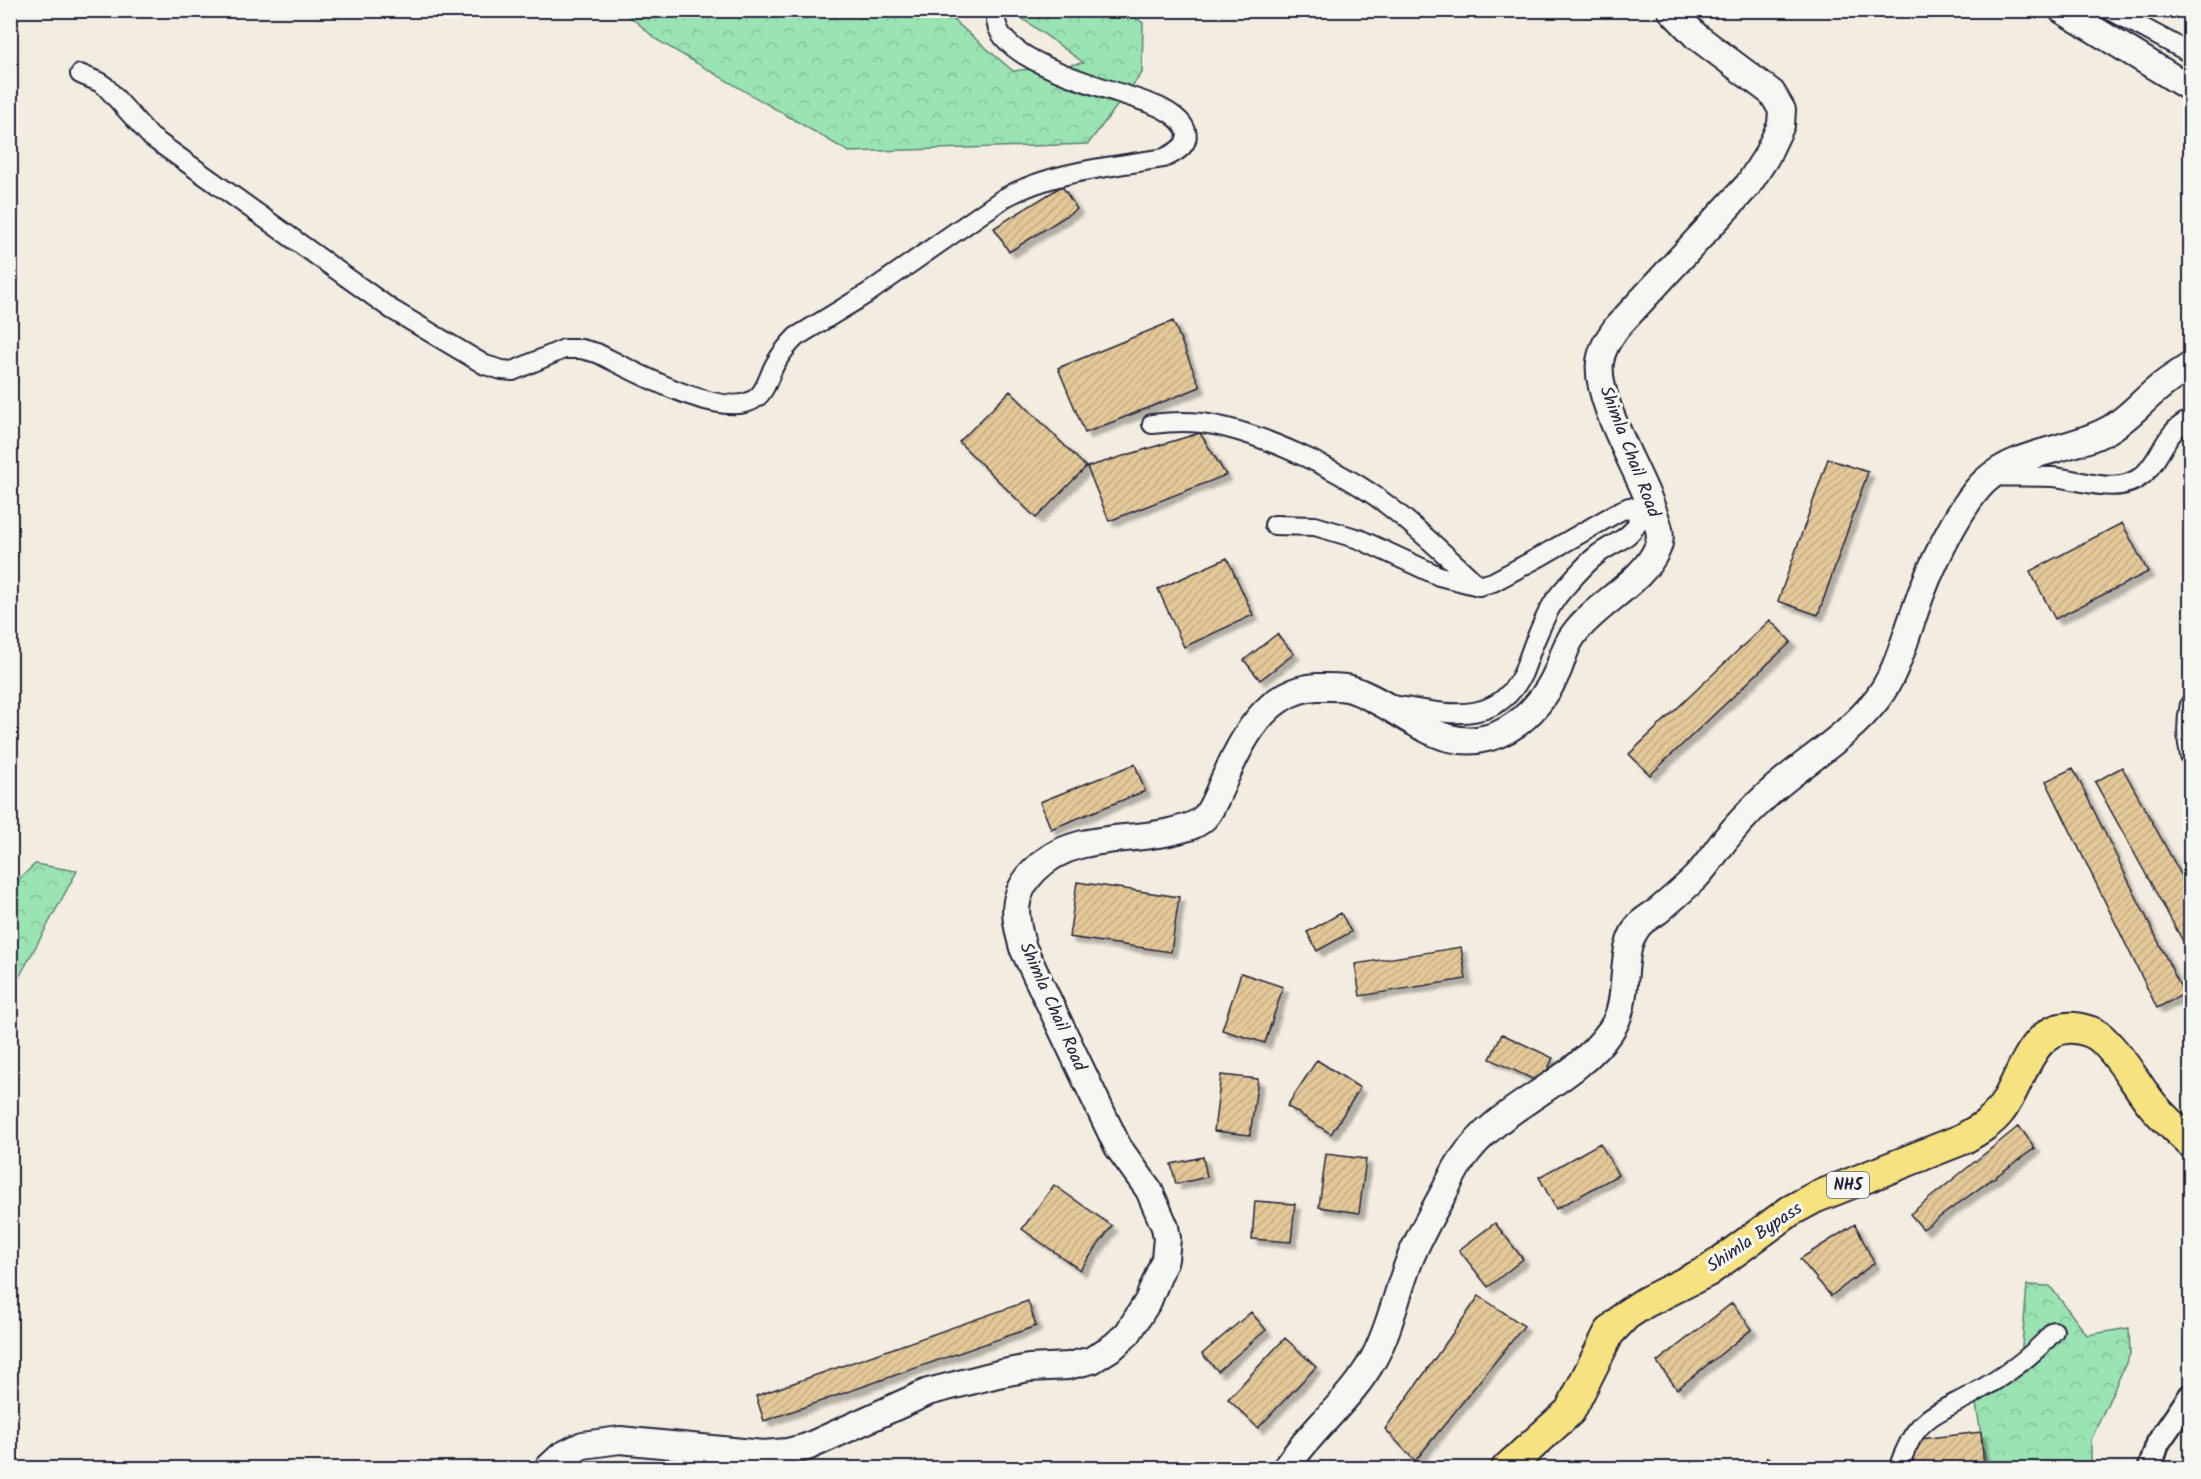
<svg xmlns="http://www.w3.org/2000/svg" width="2201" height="1479" font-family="Kalam,sans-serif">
	<defs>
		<pattern id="forest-crowns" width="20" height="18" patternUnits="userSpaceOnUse" patternTransform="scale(1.5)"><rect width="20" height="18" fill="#9ae3b2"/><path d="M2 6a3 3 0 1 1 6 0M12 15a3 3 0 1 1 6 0" fill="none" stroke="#84c29a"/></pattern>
		<pattern id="building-hatch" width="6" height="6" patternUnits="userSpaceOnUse" patternTransform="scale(1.5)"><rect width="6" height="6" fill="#e4c898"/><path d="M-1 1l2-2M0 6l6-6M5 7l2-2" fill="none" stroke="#c3ac84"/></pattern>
		<filter id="shadow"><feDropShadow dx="5.5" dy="5.5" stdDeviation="1.5" flood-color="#0004"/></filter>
	</defs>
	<rect width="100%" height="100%" fill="#f2ede0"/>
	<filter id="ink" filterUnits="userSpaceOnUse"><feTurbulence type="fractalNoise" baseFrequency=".0167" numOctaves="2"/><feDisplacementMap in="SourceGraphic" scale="12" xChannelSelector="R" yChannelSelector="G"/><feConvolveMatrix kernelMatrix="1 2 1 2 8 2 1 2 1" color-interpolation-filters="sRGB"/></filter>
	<g filter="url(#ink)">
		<path fill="url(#forest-crowns)" stroke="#5e8276" stroke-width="1.5" d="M624,11H943L1013,71L1084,63L1019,16V11H1126L1143,23L1142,73L1088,144L849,152L657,40Z
			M35,864L77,871L11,992V887Z
			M2027,1285L2050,1286L2087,1335L2129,1328L2130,1354L2091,1440V1468H1987L1975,1399L2021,1358Z"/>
		<path fill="url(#building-hatch)" stroke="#22223b" stroke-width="1.5" filter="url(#shadow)" d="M1062,186L1077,209L1009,252L994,228Z
			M1173,321L1200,387L1085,433L1058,368Z
			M1010,391L1086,467L1036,518L959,442Z
			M1200,433L1226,475L1109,521L1087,467Z
			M1828,459L1868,472L1818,615L1778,601Z
			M2122,523L2148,572L2055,619L2030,571Z
			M1227,558L1253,615L1184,647L1158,589Z
			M1770,620L1791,642L1650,775L1629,754Z
			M1277,634L1294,654L1260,680L1244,660Z
			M1135,764L1145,791L1051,829L1040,802Z
			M2122,767L2190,891V954L2095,782Z
			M2073,768L2184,994L2157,1008L2046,781Z
			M1077,882L1179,897L1171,952L1069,937Z
			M1341,913L1351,932L1317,951L1307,932Z
			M1461,947L1466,979L1360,996L1355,964Z
			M1241,973L1283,987L1265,1043L1222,1030Z
			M1502,1034L1553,1058L1541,1083L1490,1059Z
			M1317,1060L1360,1088L1331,1134L1287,1106Z
			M1221,1075L1258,1079L1250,1135L1214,1131Z
			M2019,1126L2035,1148L1923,1229L1910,1214Z
			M1600,1143L1618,1175L1556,1209L1539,1177Z
			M1326,1154L1366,1159L1359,1213L1319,1207Z
			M1203,1157L1207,1177L1176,1184L1171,1164Z
			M1054,1185L1112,1226L1080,1270L1022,1229Z
			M1255,1201L1295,1204L1291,1242L1252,1239Z
			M1495,1223L1523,1259L1488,1287L1459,1250Z
			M1855,1224L1874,1263L1831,1296L1800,1259Z
			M1479,1296L1524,1326L1415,1461L1385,1429Z
			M1028,1301L1036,1326L764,1421L756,1396Z
			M1732,1303L1752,1329L1677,1389L1657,1362Z
			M1251,1312L1266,1330L1218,1371L1202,1354Z
			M1285,1338L1316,1367L1258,1428L1228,1399Z
			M1981,1432L1984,1468H1914L1911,1440Z
			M1767,1457L1793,1468H1762Z"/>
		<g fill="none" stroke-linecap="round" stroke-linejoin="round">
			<defs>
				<path id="minor" d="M2110,10L2190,53
					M80,74L99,82L105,86L151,137L391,309L485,365L502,370L513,371L564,349H581L597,353C628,368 725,423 756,398C765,392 769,376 774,366C780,355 787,346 796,337L868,293L1004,198C1052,171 1111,167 1164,158C1199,143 1190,123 1161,108C1128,91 982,64 997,10
					M1152,424C1168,422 1185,421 1202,423C1256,430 1343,471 1386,504C1419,529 1449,558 1479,586
					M1992,476C2012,477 2033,476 2053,477C2082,479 2117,497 2143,475C2162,458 2165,430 2190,420
					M1274,525L1315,526L1359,539L1439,576L1479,586L1493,582L1543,555L1620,511L1629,507L1636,509L1638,521C1632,538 1611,544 1597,555C1584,565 1573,579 1562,591C1549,606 1542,625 1534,643C1530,653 1527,663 1523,673C1495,731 1440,711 1390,705
					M2190,704C2186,722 2186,738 2190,756
					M1899,1468C1900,1461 1904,1454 1907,1447C1922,1412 1949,1409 1978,1391C2006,1375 2033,1356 2054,1331"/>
				<path id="tertiary" d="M2150,1468L2158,1443L2190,1396"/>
				<path id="secondary" d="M2062,10L2190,88
					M548,1468L561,1456L583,1445L620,1440L763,1454L787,1452L807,1447L928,1392L998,1374L1029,1368L1068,1366L1092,1360L1114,1346L1128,1333L1148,1301L1165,1259L1167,1238L1165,1227L1149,1190L1118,1147L1023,948C1014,917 1010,895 1035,870C1072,832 1127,843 1174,831C1186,828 1196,826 1205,817C1213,808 1218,793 1223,782C1242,740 1265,690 1317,687C1328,687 1342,686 1351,689C1405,707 1446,764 1507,730C1530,717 1548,694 1558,670C1563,658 1565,645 1574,634C1595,605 1643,582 1657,549C1663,536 1658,524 1653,511C1640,472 1595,401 1600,362C1602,348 1609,338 1617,327L1748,185L1766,157L1781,125L1782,110L1772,93L1696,36L1671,10
					M1286,1468C1311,1429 1351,1400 1374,1358C1389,1330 1396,1297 1407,1267C1416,1241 1430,1218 1443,1194C1449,1183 1454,1171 1461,1161C1501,1102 1570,1088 1611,1030C1633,998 1616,950 1640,924C1645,919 1652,915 1658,911C1671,900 1685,888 1697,876C1709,863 1718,848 1729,835C1743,818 1760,801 1776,787C1810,758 1849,735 1877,699C1897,673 1904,641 1915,611C1927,574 1958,507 1985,481C2019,450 2070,451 2108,430C2128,419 2142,401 2160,387C2169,379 2180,373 2190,366"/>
				<path id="trunk" d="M1507,1468L1570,1411L1609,1333L1626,1315L1646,1302L1708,1271L1790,1211L1814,1198L1963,1139C1976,1131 1990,1124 2000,1111C2021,1085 2030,1023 2075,1028C2086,1030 2096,1032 2104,1041C2123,1059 2135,1083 2151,1103C2163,1118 2177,1130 2190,1142"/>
			</defs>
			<use href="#minor" stroke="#22223b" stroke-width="22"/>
			<use href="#tertiary" stroke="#22223b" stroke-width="27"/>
			<use href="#secondary" stroke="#22223b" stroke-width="30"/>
			<use href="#trunk" stroke="#22223b" stroke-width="34"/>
			<use href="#minor" stroke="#f6f6f2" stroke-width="18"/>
			<use href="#tertiary" stroke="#f6f6f2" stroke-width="22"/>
			<use href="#secondary" stroke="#f6f6f2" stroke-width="26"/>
			<use href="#trunk" stroke="#f7e281" stroke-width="30"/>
		</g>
	</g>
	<g text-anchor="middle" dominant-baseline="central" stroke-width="6" stroke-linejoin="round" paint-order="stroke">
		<rect fill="#f6f6f2" stroke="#626272" stroke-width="1.5" x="1827" y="1172" width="42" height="26" rx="4.5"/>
		<g font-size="16" font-weight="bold" fill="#22223b">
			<text x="1848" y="1185">NH5</text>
		</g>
		<g font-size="18" fill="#22223b" stroke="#f6f6f2">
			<text transform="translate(1629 452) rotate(69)">Shimla Chail Road</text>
			<text transform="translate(1052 1007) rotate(66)">Shimla Chail Road</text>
			<text transform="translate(1755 1238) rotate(-34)">Shimla Bypass</text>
		</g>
	</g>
	<rect width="2201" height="1479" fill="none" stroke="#f6f6f2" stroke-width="36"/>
	<rect x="18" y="18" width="2165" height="1443" fill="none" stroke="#22223b" stroke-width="2" filter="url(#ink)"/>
</svg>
